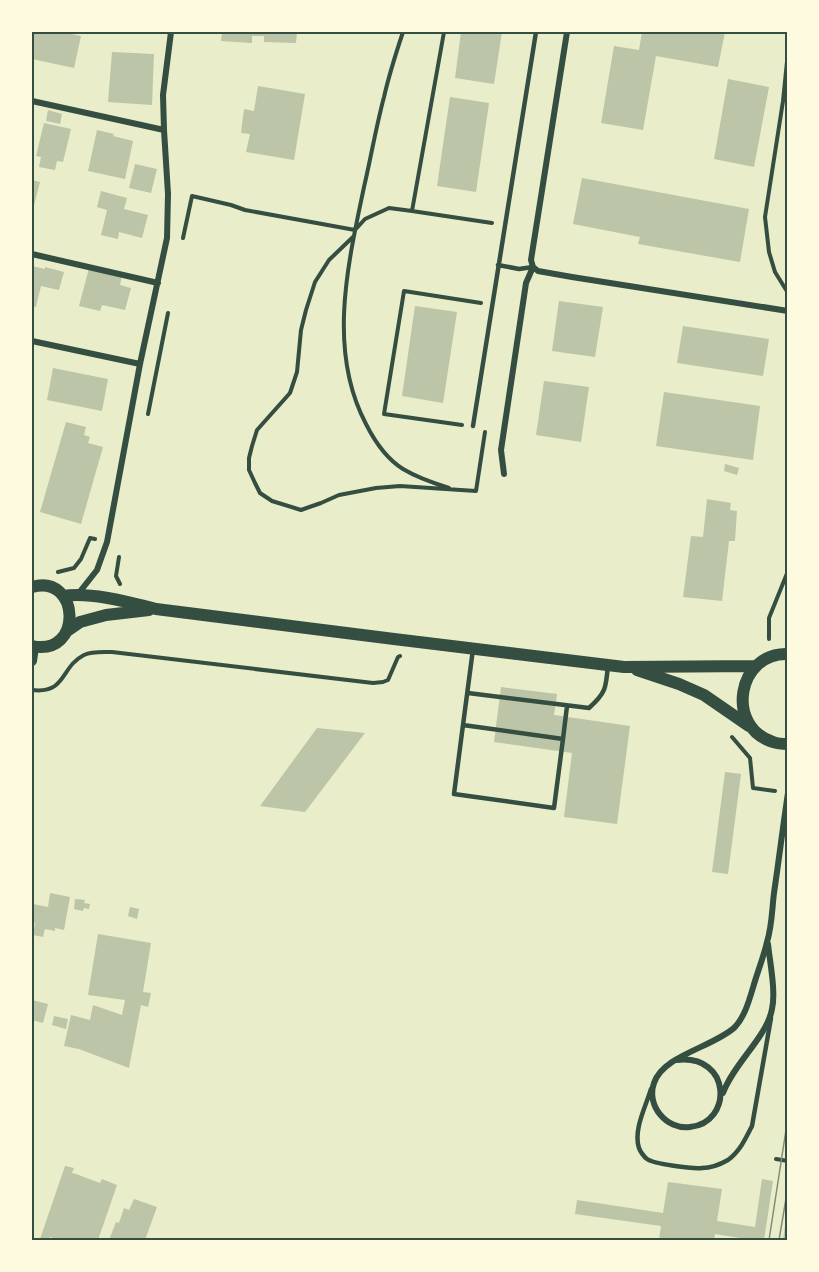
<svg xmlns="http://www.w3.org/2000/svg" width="819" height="1272" font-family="Signika,sans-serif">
	<rect width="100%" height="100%" fill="#e9edc9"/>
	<path fill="#bcc5a7" d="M32,32H62L81,36L74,68L32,59Z
		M222,32H297L296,43L264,42V36H252V43L221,41Z
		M461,32H502L494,84L455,78Z
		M642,32H725L718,67L656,56L643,130L601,123L614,46L639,50Z
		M112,52L154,54L152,105L108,102Z
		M728,79L769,87L754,167L714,159Z
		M258,86L305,94L294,160L246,152L250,134L241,133L244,109L254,111Z
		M450,97L489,103L476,192L437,186Z
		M48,110L62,114L60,124L46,121Z
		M44,123L71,129L63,162L57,161L55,170L39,167L41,157L36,156Z
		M97,130L114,134L113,136L133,141L125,179L88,171Z
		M135,164L157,169L151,193L129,188Z
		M582,178L749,209L740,262L638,244L640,237L573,224Z
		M32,180L40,182L32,213Z
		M101,191L127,198L124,209L148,215L142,238L119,232L118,239L101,235L107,210L97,207Z
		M32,266L45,269V267L64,272L59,290L41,286L36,307L32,306Z
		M89,268L122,276L120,285L131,288L125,310L102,305L100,311L79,306Z
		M559,301L603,307L595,357L552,351Z
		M415,306L457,312L443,403L402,396Z
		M683,326L769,339L763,376L677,363Z
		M53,368L108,379L102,411L47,400Z
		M544,381L589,387L581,442L536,435Z
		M664,392L760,406L753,460L656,446Z
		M66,422L86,427L84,435L90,437L88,443L103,447L81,524L40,512Z
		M725,464L739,468L737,475L724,471Z
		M707,499L731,503L730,510L737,511L735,541H729L722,601L683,597L691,536L703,537Z
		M501,687L557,694L554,715L630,726L617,824L564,817L572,753L494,742Z
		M317,728L365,733L305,812L260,806Z
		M725,772L741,774L728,874L712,872Z
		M50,893L70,897L64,930L55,928V931L45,929L43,937L33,935L35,923H32L33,904L48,907Z
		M75,899L85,900L84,903L90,904L89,909L84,908L83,911L74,909Z
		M130,907L139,909L137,919L128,916Z
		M98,934L151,943L143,992L151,993L148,1007L141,1005L129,1068L79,1049L64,1046L71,1015L90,1020L93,1005L122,1015L125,1000L88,995Z
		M32,1000L48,1004L43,1023L32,1020Z
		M54,1016L68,1019L66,1029L52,1025Z
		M65,1166L74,1168L72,1173L76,1174L100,1183L102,1179L117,1185L98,1240H60L50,1237L49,1240L40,1239Z
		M762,1179L773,1181L764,1240H752L715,1234L714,1240H659L661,1226L575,1214L577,1200L663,1213L668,1182L722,1189L717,1221L755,1227Z
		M134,1199L157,1207L145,1240H109L116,1222L119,1223L124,1208L129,1210Z
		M786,1219H788V1240H783Z"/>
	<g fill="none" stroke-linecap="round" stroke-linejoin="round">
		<path stroke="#344e41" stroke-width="4" d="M403,32C396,53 389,75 384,97C376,127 371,157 364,187C348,264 327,350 366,424C374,440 387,459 403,469C418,478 433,483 449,488
			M444,32L412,211L492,223
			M788,52L783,101L765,217L769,252L775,272L788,293
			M354,236L329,260L315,282L306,310L301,330L297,372L290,393L257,430L252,446L249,458V470L255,483L260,493L272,501L301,510L321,503L339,495L376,488L400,486L476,491L485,432
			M183,238L192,196L231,205L245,210L355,230L365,219L389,208L412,211
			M148,414L168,313
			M462,425L384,414L404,291L481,303
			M119,557L116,576L120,584
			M58,572L74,568L81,559L90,538L95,539
			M769,639V618L788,571
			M32,690C67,694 60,667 84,655C92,651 103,652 112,652L373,683L383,682L388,680L398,657L400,656
			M732,737L750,758L753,788L775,791
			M776,1159L788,1161"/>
		<path stroke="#344e41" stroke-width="4.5" d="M498,265L519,269L533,267
			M473,426L536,32
			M473,649L463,725L563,739L567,706
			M468,693L589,708C606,693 606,688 608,665
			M463,725L454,794L554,808L563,739
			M651,1089C646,1106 633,1130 639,1148C640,1151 644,1157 647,1159C654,1164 692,1169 702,1168C710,1168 721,1164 728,1160C740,1151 746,1138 752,1126L771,1018"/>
		<path stroke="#344e41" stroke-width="6" d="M32,101L164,130
			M32,254L158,283
			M533,267L538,271L572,277L788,311
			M32,341L140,364
			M504,474L501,450L526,283L533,267L531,260L567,32
			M78,594L97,570L107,542L140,364L167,238L168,194L164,130L163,95L171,32
			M677,1060C732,1054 733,1123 690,1127C666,1130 646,1105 654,1083C663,1055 714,1047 735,1027C746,1015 750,997 755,981C759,968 764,955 767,942C772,926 772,909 774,893C779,859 783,826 788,793
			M723,1093C734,1063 767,1037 772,1009C776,992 770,963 768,944"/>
		<path stroke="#344e41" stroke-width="10" d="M32,661L34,647"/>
		<path stroke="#344e41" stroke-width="12" d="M32,587C80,573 84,657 32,646
			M63,596C92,592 128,602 156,609L394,639L624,667L756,666
			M67,631L80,622L106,615L149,610
			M788,654C737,652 725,727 773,742C778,744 783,744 788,744
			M637,670L679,684L704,695L749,726"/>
		<path stroke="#7c8e77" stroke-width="1.5" d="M769,1240L788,1117
			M779,1240L788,1187"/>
	</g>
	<rect width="819" height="1272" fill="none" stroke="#fefae0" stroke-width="66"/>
	<rect x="33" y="33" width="753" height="1206" fill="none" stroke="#344e41" stroke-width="2"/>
</svg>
